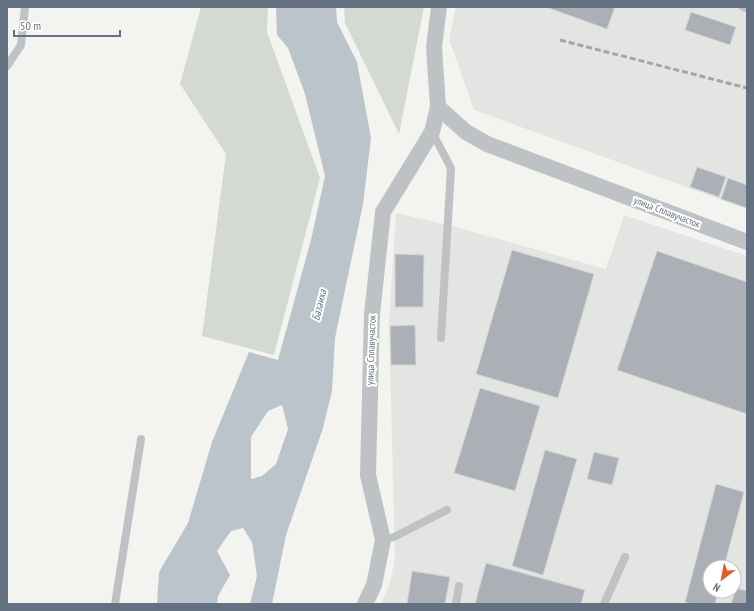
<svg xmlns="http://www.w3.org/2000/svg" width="754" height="611" font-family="'PT Sans Narrow',sans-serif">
	<rect width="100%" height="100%" fill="#f3f4ef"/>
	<path fill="#e4e5e3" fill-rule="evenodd" d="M456,7H747V209L474,110L449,39Z
		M396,213L448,225L606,269L624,215L747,256V604H381L390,583L395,559L389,322ZM710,567H734V591H710Z"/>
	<path fill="#d4dad1" d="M201,7H268L267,32L320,178L274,355L202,336L226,154L180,84Z
		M344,7H424L399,134L345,23Z"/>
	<path fill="#bac4ca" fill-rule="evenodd" d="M276,7H336L337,22L357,62L371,138L363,204L335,338L332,391L323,428L286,535L272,604H250L257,576L252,542L243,528L231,531L217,551L230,575L218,596L217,604H157L159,572L188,523L212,442L249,352L278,360L311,240L325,176L305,94L288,48L277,35ZM282,405L288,429L276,464L262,476L251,479V437L268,411Z"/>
	<path fill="#aab0b5" stroke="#d4d5d2" d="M546,7H615L607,29Z
		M691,12L736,27L730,45L685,30Z
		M697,167L726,177L719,197L690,187Z
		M728,178L747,185V208L721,199Z
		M512,250L594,274L558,398L476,374Z
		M657,251L747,282V414L617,370Z
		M395,254L424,255L423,307H395Z
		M415,325L416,365H391L390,326Z
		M480,388L540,406L515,491L454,473Z
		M545,450L577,459L543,575L512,566Z
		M594,452L619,458L612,485L587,479Z
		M716,484L744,492L724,567H710V591H718L715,604H692L685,602Z
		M486,563L585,590L581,604H475Z
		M412,571L450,577L445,604H407Z
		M736,588L747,591V604H731Z"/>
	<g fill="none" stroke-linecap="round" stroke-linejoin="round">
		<path stroke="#bec2c5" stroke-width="8" d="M743,7L747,8
			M7,66L21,45L25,7
			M432,132L451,168L441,338
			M383,540L394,537L447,510
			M115,604L141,439
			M456,604L459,586
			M604,604L625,557"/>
		<path stroke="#bec2c5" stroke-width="16" d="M438,107L466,132L487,144L747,242
			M365,604L374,585L383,540L368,475L372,314L383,212L432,132L438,107L434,47L439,7"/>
		<path stroke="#a1a6ac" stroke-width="3" stroke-dasharray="6 3" stroke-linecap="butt" d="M560,40L747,88"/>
	</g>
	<g text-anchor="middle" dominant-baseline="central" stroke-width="4" stroke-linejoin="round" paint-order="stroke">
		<g font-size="10" fill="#637180" stroke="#fff">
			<text transform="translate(667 212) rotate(21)">улица Сплавучасток</text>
			<text transform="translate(371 350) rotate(-88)">улица Сплавучасток</text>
		</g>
		<g font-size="11" font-style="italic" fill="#637985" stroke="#fff">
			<text transform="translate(319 305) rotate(-76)">Базаиха</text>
		</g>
	</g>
	<rect width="754" height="611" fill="none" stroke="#637180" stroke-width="16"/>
	<g transform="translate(722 579) rotate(212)"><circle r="19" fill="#ffffff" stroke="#c1c6cc"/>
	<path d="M0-3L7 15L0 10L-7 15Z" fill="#dd5f26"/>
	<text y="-6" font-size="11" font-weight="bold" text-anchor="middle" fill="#637180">N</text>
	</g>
	<path d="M14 30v6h106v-6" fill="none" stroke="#637180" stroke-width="2"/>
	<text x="20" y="30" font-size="12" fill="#637180" stroke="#ffffff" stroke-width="3" paint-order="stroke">50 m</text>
</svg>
